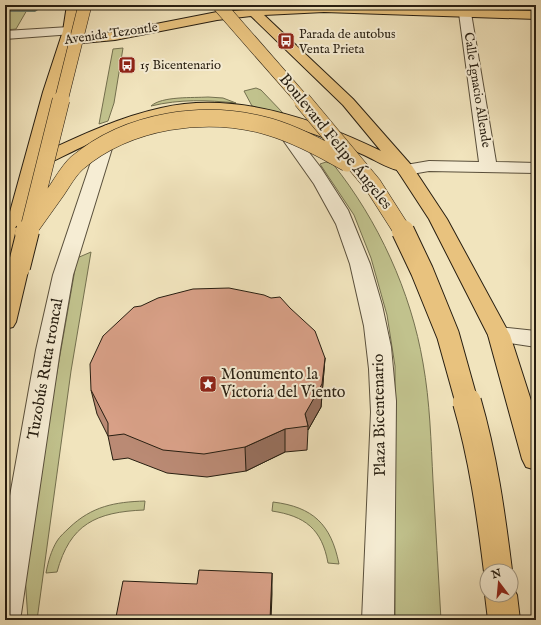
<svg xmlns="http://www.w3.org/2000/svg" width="541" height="625" font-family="'IM FELL English',serif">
	<rect width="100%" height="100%" fill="#f1e4bd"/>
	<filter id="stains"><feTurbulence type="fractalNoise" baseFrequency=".005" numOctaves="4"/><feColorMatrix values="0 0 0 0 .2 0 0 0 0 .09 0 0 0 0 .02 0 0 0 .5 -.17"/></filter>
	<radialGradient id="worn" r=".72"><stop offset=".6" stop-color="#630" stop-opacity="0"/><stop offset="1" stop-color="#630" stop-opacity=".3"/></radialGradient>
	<path fill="#c1c28d" stroke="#74704f" d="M5,10H27L16,29L5,30Z
		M123,48L114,103L108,121L99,124L113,49Z
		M256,88L261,90L283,113L272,112L252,106L244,91Z
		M208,97L223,98L236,103C207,100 180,99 151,106C162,96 193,98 208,97Z
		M326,162L333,164C378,220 411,292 423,363C430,402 431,442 433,481C436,527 438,574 441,620H395V366L387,315L371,258L354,215L320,164Z
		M91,252L71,371L37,620H28L24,561L77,258Z
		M145,501L144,510C96,512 70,524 57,572L46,573C48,562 51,551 57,541C60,536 65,532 69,528C92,506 115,502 145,501Z
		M273,502C313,507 331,524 339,564L328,563C322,529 305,516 272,511Z"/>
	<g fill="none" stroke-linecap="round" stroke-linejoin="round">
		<path fill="#6d7f6f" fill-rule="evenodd" d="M5,8H35L38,10L35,12H5Z"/>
		<defs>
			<path id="minor" d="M465,9L469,11L471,13L496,162L536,163V173L429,171L406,175L400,174L397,170L400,166L429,161L479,162L459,13L461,11Z
				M279,118L284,120L321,168L348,210L370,264L382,305L391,347L396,401L394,620H362L371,412L369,369L364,326L350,264L336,224L314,184L271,123L274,120Z
				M110,124L116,126L118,129L73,275L60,350L21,614L19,620H5V524L36,350L53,275L102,129L104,126Z
				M499,327L536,331V347L491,340L488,335L491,330Z"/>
			<path id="tertiary" d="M69,27L73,28L75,31L73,34L5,39V31Z"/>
			<path id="primary" d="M67,5H79L74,36L115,32L217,12L245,10L240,5H253L257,9L324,6L536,11V19L324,12L264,15L353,99L412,166L447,219L510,335L536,416V470L526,467L522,459L488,335L429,219L399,173L397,170C385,167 375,160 364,155C346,147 327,138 308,132C262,115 211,106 162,117C119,126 79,149 39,168L15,267L12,271L5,273V230L43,92L63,31ZM251,16L343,105L381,151C315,119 235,91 161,108C120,117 81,135 43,153L57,92L71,44L115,40L217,20Z"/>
			<path id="trunk" d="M19,261L26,263L29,267L16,322L13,327L5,329C5,309 0,280 12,263Z
				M511,584L517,595L520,620H488L485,595L487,591V595H511Z"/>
		</defs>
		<use href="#minor" stroke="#5a503c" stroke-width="2"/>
		<use href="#tertiary" stroke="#5a503c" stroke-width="2"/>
		<use href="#primary" stroke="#271e11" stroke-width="2"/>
		<use href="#trunk" stroke="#271e11" stroke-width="2"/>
		<use href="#minor" fill="#f6edd4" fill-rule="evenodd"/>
		<use href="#tertiary" fill="#f6edd4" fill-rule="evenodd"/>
		<use href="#primary" fill="#e8c27e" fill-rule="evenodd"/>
		<use href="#trunk" fill="#e8c27e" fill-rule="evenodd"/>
		<defs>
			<path id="trunk-bridge-far3" d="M219,5L303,101
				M61,101L85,5"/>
			<path id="trunk-bridge-far2" d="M302,100L373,185L403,232
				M27,232C37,218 47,204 57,190C63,181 69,170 77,163C128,120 206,108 270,127C297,135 323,149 347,163
				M28,232L61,100"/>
			<path id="trunk-bridge-far1" d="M403,231L422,271L448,335L467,403
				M26,233L27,231
				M19,267L28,231"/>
			<path id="trunk-bridge" d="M467,402C483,457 491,514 498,571"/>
		</defs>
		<use href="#trunk-bridge-far3" stroke="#271e11" stroke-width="14" stroke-linecap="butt"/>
		<use href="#trunk-bridge-far2" stroke="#271e11" stroke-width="18" stroke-linecap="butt"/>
		<use href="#trunk-bridge-far1" stroke="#271e11" stroke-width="24" stroke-linecap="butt"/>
		<use href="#trunk-bridge" stroke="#271e11" stroke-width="30" stroke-linecap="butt"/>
		<use href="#trunk-bridge-far3" stroke="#e8c27e" stroke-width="13"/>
		<use href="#trunk-bridge-far2" stroke="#e8c27e" stroke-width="17"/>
		<use href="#trunk-bridge-far1" stroke="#e8c27e" stroke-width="22"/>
		<use href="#trunk-bridge" stroke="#e8c27e" stroke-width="28"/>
	</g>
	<path fill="#ba8a74" stroke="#271e11" d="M290,308L325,358L321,407L308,430L307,450L285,452L246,471L207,477L167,473L128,458L113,460L108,436L97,414L91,390Z"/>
	<path fill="#97705e" stroke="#271e11" d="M325,358L321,407L308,430V426L305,414Z
		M285,429V452L246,471L245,447Z
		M272,573V594L271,620H270Z"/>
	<path fill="#d8a087" stroke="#271e11" d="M229,288L264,295L271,298L280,297L290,308L315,331L325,358L322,384L305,414L308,426L285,429L245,447L204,454L163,450L124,434L108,436V423L91,390L90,364L103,336L134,307L141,306L158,298L193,289Z
		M199,570L272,573L270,620H82L83,616L116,617L123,581L197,584Z"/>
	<defs>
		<symbol id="bus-square" viewBox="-11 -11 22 22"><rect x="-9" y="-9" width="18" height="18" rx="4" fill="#8f2418" stroke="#f6edd4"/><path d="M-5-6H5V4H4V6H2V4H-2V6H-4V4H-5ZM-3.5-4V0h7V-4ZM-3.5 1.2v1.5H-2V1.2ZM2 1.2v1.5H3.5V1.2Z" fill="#fff"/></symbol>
		<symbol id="sight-square" viewBox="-11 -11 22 22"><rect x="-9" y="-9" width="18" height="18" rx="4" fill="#8f2418" stroke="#f6edd4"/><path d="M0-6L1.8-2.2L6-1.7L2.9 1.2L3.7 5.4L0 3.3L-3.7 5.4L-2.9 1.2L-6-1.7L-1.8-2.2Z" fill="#fff"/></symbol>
	</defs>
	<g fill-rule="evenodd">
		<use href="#bus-square" x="276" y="31" width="20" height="20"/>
		<use href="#bus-square" x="117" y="55" width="20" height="20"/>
		<use href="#sight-square" x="198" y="374" width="20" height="20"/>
	</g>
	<g text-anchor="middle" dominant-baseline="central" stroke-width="4" stroke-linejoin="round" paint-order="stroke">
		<g font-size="13" fill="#271e11" stroke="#f6edd4">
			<text transform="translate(111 34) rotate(-8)">Avenida Tezontle</text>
			<text transform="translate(477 90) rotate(81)">Calle Ignacio Allende</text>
		</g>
		<g font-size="13" fill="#271e11" stroke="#f6edd4" text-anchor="start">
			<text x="299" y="34">Parada de autobus<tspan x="299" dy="15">Venta Prieta</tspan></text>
			<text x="140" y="65">15 Bicentenario</text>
		</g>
		<g font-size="16" fill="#271e11" stroke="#f6edd4">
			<text transform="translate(335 142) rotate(51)">Boulevard Felipe Ángeles</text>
			<text transform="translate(46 369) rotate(-80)">Tuzobús Ruta troncal</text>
			<text transform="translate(380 415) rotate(-91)">Plaza Bicentenario</text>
		</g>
		<g font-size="16" fill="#271e11" stroke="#f6edd4" text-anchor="start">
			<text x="221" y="375">Monumento la<tspan x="221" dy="18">Victoria del Viento</tspan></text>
		</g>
	</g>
	<rect width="541" height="625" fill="none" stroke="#f1e4bd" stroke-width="20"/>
	<rect x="6" y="6" width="529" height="613" fill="none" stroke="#271e11" stroke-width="2"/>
	<rect x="10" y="10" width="521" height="605" fill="none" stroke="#271e11"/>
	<g transform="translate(499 583) rotate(344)"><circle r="19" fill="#f6edd4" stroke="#a39a86"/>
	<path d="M0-3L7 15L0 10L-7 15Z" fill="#8f2418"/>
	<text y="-6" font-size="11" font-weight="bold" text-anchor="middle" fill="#271e11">N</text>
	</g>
	<rect width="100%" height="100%" filter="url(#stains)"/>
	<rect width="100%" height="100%" fill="url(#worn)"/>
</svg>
